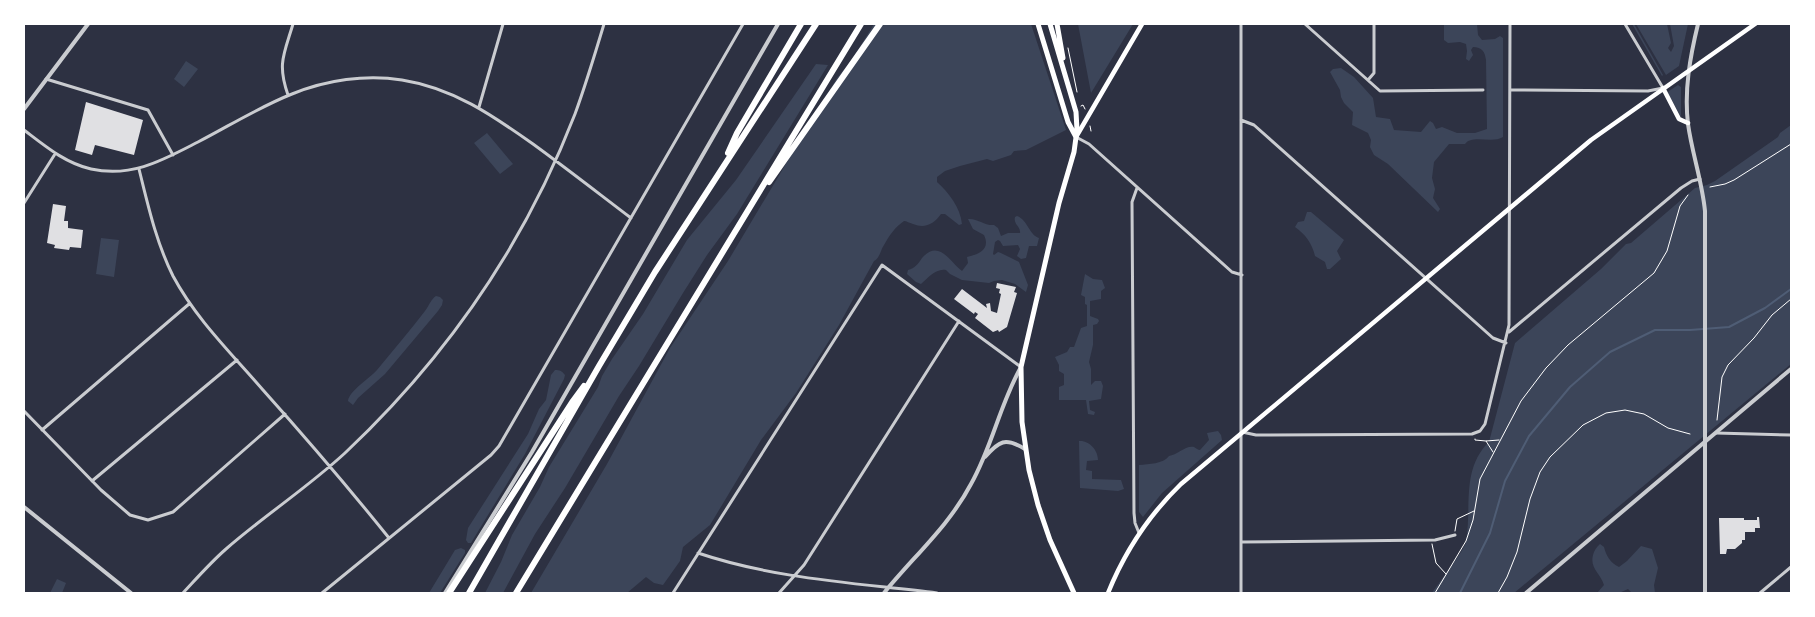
<svg xmlns="http://www.w3.org/2000/svg" width="1815" height="617" font-family="'Archivo Narrow',sans-serif">
	<rect width="100%" height="100%" fill="#2d3142"/>
	<path fill="#3c4559" d="M874,24H1031L1066,130L1026,150L1014,151L1011,155L993,161L987,159L960,166L945,171L937,177V182C949,193 960,207 962,224L959,225L945,214H941C934,224 925,229 913,224C909,223 907,221 904,221C895,227 889,236 884,245C880,251 880,258 874,261L839,325L796,393L761,440L710,525L683,547L680,561L663,585L654,583L646,577L627,593H531L607,464L670,348L728,261L837,78L851,61Z
		M1078,24H1133L1091,93Z
		M1444,24H1477L1478,35L1482,40L1495,39L1500,36L1503,38V137C1492,144 1472,134 1465,144H1449L1434,162L1432,178L1435,189L1433,198L1440,209L1438,212L1388,164L1374,155L1370,147L1371,140L1368,133L1352,125L1353,112L1344,103L1341,97L1340,90L1330,72L1333,69L1341,68L1354,77L1373,98L1376,117L1390,119L1394,130L1421,132L1430,121L1433,123L1436,129L1442,127L1457,133H1475L1487,129L1486,60C1485,52 1482,47 1473,47L1471,50L1473,55L1469,61L1466,59L1467,51L1466,44L1460,42L1448,43L1444,40Z
		M1632,24H1634L1663,75L1662,76Z
		M1636,24H1667L1671,43L1668,48L1671,52L1674,46L1670,24H1688L1679,66L1666,75Z
		M186,61L198,69L184,87L174,79Z
		M816,64L828,65L737,214L707,255L683,293L639,366L619,396L565,488L535,534L503,593H485L501,562L512,535L540,487L549,467L598,387L602,376L612,359L643,314L687,240L736,180Z
		M1678,85L1681,87V117L1668,93L1669,91Z
		M1791,125V364L1514,593H1432C1438,584 1465,549 1466,542C1472,507 1461,469 1489,442L1515,343L1601,269L1626,244L1631,243L1695,188L1707,185L1715,181L1778,137L1780,133Z
		M487,133L513,164L500,174L474,143Z
		M1307,212H1311L1344,240L1337,251L1341,259L1330,269H1327L1325,262L1315,256C1312,243 1305,234 1295,227L1298,222L1304,221Z
		M1017,216C1028,220 1029,235 1039,238L1037,246H1029L1026,258L1021,259L1017,256L1020,249L1018,245L1003,246L1000,241L998,240L995,242L993,254L994,255L998,252C1002,253 1015,260 1019,262L1028,285L1026,292L1015,284L1002,280L994,281L989,283L962,280L950,274L946,270C936,268 928,278 921,284L916,282L907,274L908,270C915,268 918,264 922,258C939,239 949,261 962,271L968,263L967,257C978,254 991,250 984,235L973,229L968,219C977,218 985,226 994,225L998,228L1001,236L1008,233H1020C1021,227 1013,224 1015,217Z
		M101,238L119,240L114,277L96,274Z
		M1085,274L1093,279L1102,280L1105,288L1101,291V299L1090,301V316L1098,319L1099,321L1097,324L1093,325V345L1089,362L1091,369V385L1095,381H1101L1103,386L1101,399L1089,401L1090,410L1095,412L1094,415L1088,414L1086,400H1059V387L1064,385V374L1059,371V365L1055,357L1067,352L1070,347H1074L1081,328L1087,326V305L1085,304V297L1081,295Z
		M436,296L440,297L443,300L442,305L438,311L385,374L358,398L353,405L348,401C349,391 370,378 377,370C393,350 410,331 425,311C429,306 431,299 436,296Z
		M555,370C560,370 562,371 565,375L564,379L525,454L471,543H468L466,540L468,528L528,434L539,409L546,400L551,375Z
		M1218,431L1221,435L1222,440L1162,493L1143,517L1139,512V465C1149,464 1163,464 1169,456C1177,455 1186,445 1194,447C1196,448 1198,450 1200,450L1209,440L1207,433Z
		M1079,441C1089,440 1098,450 1098,460L1087,461L1086,470L1092,471V479L1121,480L1124,489L1118,491L1080,488Z
		M1600,544L1604,547C1606,555 1610,563 1619,567L1627,561L1641,546L1652,549L1658,568L1654,585L1655,593H1632L1628,589L1619,593H1597L1604,585C1600,572 1588,568 1594,552C1596,548 1597,547 1600,544Z
		M461,548L465,550V553L440,593H429L455,550Z
		M57,579L66,583L62,593H50Z"/>
	<g fill="none" stroke-linecap="round" stroke-linejoin="round">
		<path stroke="#4f5d75" stroke-width="2" d="M1460,593L1490,533L1505,481L1529,436L1570,387L1610,352L1655,330H1690L1729,327L1765,308L1791,289"/>
	</g>
	<path fill="#e0e0e3" d="M86,102L143,120L134,155L95,145L92,155L75,150Z
		M53,204L66,206L64,221H68V228L83,230L81,248L70,247L69,250L54,248L55,245L47,243Z
		M997,283L1016,287L1014,292L1017,293L1007,327L999,332L998,330L993,332L975,318L978,314L975,312L974,314L954,299L962,289L987,308L986,304L990,303L991,311L997,313L1001,294L999,293L1000,289L996,288Z
		M1757,517H1759L1760,528H1755V532H1745V540H1742V543L1735,549H1727L1726,554H1720L1719,518H1744V520H1757Z"/>
	<g fill="none" stroke-linecap="round" stroke-linejoin="round">
		<path stroke="#fff" stroke-width="1" d="M1068,48L1077,92
			M1081,106L1083,105L1085,109
			M1090,126L1091,131
			M1710,187L1725,184L1734,180L1791,144
			M1717,420L1722,377L1728,365L1754,338L1772,315L1791,299
			M1475,439V440L1486,441
			M1493,452L1486,441L1499,440
			M1455,531L1457,519L1474,511
			M1432,544L1436,563L1446,574
			M1435,593L1466,541L1473,520L1480,479L1521,401L1546,368L1568,345L1654,273L1667,251L1680,206L1688,195
			M1498,593L1507,577L1517,552L1530,499L1540,472L1550,457L1583,425L1606,413L1625,410L1644,414L1668,428L1690,434"/>
		<path stroke="#caccd0" stroke-width="3" d="M1241,24V593
			M1305,24L1380,91L1483,90
			M46,79L148,110L173,155
			M1368,80L1374,73V24
			M1510,90L1648,91L1663,88L1625,24
			M288,95C277,64 284,54 293,24
			M479,107L503,24
			M1241,120L1254,125L1493,338L1506,343
			M24,130C45,146 65,163 91,169C132,178 163,160 198,142C229,126 259,107 292,94C326,80 366,74 402,80C453,88 492,115 533,144C566,168 598,193 631,218
			M1076,137L1089,144L1232,272L1242,275
			M139,169C148,205 156,242 173,276C196,319 231,353 263,390C306,438 348,487 389,538
			M1137,188L1132,202L1134,513L1135,523L1139,533
			M24,203L55,154
			M1509,332L1681,188L1692,181L1700,179
			M24,411L101,490L130,515L148,520L173,512L285,414
			M42,430L189,304
			M1242,432L1256,435L1472,434L1480,431L1485,424L1509,325L1510,24
			M1716,433L1791,435
			M92,481L237,360
			M1242,542L1435,540L1455,535
			M698,553C775,579 857,583 937,593
			M183,593C197,578 211,562 226,549C265,515 307,488 345,453C446,358 525,243 575,114C586,84 595,54 604,24
			M322,593L491,455L499,446L743,24
			M673,593L882,265L1021,367
			M779,593L804,565L959,321
			M1760,593L1791,567"/>
		<path stroke="#caccd0" stroke-width="4" d="M1698,24C1690,57 1684,90 1688,124C1692,153 1702,181 1705,211V593
			M24,109L88,24
			M985,457C999,441 1005,437 1025,449
			M24,507L131,593
			M445,593L532,452L778,24
			M884,593C913,557 949,526 971,484C992,447 1000,404 1021,367
			M1526,593L1791,369"/>
		<path stroke="#fff" stroke-width="4.5" d="M1663,88L1679,119L1688,123
			M1076,137L1142,24
			M1108,593C1125,551 1149,515 1181,484L1591,140L1755,24"/>
		<path stroke="#fff" stroke-width="5" d="M1038,24L1068,122L1076,137
			M1050,24L1076,112L1077,130L1074,152L1059,203L1021,367L1022,422L1029,470L1038,505L1050,540L1074,593
			M1057,24L1063,58"/>
		<path stroke="#fff" stroke-width="6" d="M728,153L737,133L801,24
			M769,182L880,24
			M449,593L573,401L584,386
			M469,593L599,366L655,272L816,24
			M516,593L861,24"/>
	</g>
	<rect width="1815" height="617" fill="none" stroke="#ffffff" stroke-width="50"/>
</svg>
